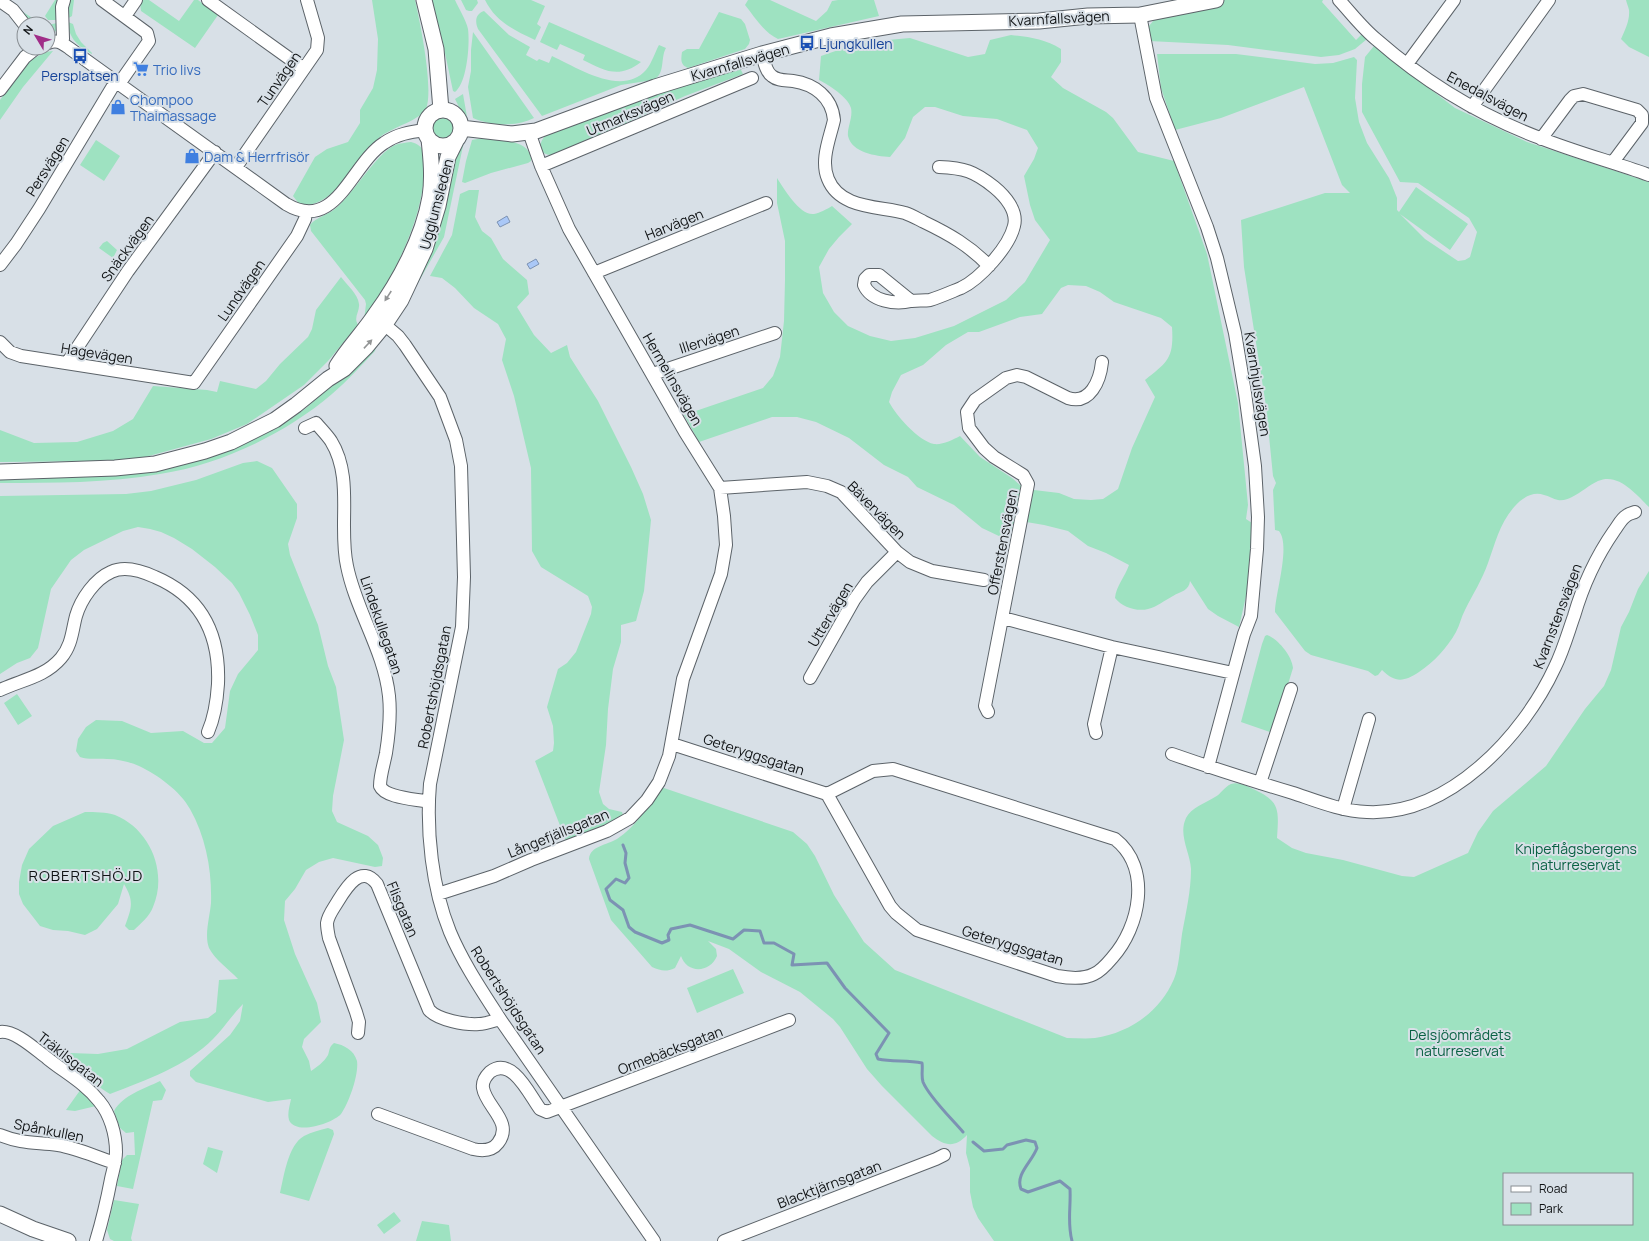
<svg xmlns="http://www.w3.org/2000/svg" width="1649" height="1241" font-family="Manrope,sans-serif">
	<rect width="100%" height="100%" fill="#d8e0e7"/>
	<path fill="#9ee2c1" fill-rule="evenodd" d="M55,0H59L57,20H48L45,16Z
		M69,0H74L72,16L67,19Z
		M142,0H149L179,21L194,0H198L218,15L195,48L141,11L140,3Z
		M372,0H415C420,22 434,89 426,109C422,119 391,128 380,137C356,157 336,209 300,205L293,196L315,157L327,149L348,142L360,123V110L373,88L377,70L378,39Z
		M430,0H455C459,9 466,20 468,29C470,44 467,83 455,92L453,91L442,39Z
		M461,0H477L478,3L472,11H469L466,10Z
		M485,0H531L545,6L537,24L541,27L535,40C514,30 496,22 485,0Z
		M748,0H770L816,21L827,11L832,1L838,0H874L879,16L778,39C764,33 754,16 745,5Z
		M1224,0H1323L1322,2L1356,40L1362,34L1367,39L1355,49L1339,55L1321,57L1228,45L1149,41V26L1158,15Z
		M1626,0H1649V57L1629,47L1621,39C1625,30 1630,20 1629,10C1628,6 1627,4 1626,0Z
		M20,10L37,21L38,24H30Z
		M484,11L509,35L530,47L526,55L537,61L539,59L549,63L552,56C578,68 622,97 646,70C652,63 655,52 659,45L666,48C660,58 666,74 653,80L621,85L542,116L478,29C475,22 475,14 484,11Z
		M719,12L741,19L745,24L750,40L749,44L745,49L688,68C680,65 681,59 682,52L687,49H699Z
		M68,22L73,24L76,34L81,42L92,53V54C79,47 68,38 68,22Z
		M549,22L641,62C619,79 605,71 583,60L585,55L560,44L557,50L540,42Z
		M57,23C58,30 55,33 49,36L48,25Z
		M473,32L534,118C517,127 491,126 473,118L468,87L471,71V50Z
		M1011,35C1029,37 1045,39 1061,49V62L1051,77L1063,88L1106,112L1113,118L1138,152L1174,161L1207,254L1238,403L1248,505L1246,519L1252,523V530L1247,592L1239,627L1218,616L1208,609L1190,581C1189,591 1181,591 1173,596C1165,600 1157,607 1148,609C1137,612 1122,607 1115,598C1116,586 1125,577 1129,565L1106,553L1088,546L1068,531L1044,525L1015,520L1009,534L1001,537L982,528L954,505L917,487L908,477L884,465L849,438L816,422L797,417H772L699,442L684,415L763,388L773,376L780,357L784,321L785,280V241L777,203V178C784,189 800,216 814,214C820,213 827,209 832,206L852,224L839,237L829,249L819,267L823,293L834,312L848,326L870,336L891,341L915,338L954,326L1006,300L1025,282L1050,240L1035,220L1030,205L1024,176L1034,159L1038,148L1027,130L997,119L963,116L935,107H925L913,117L905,138L890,157C876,156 852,153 848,136C847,128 853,118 851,108C848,97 829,85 819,80L821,56L850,46L877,41L910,38L968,57L985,54L990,40ZM1068,285L1086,286L1100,292L1114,302L1161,318L1172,327C1174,358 1168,362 1145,380L1155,397L1132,448L1118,489L1103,499L1091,500L1074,499L1059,493L1034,490L1020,485L1012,478L980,457L960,436C952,440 943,445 934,444C918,441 896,415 889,402L892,392L901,375L923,365L946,345L968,332H979L1020,317L1042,314L1061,288Z
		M1374,46L1455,108L1527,142L1649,182V507C1636,494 1618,472 1598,481C1589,485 1582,492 1572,497C1568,499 1563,501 1558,500C1553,499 1549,496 1544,495C1533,491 1522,498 1515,506C1500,522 1495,544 1488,563C1482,580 1473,594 1465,610C1461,617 1460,625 1456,632C1447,648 1434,662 1419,672C1404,682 1395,683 1382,670L1378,675L1375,676L1368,671L1311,655L1305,651L1275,612C1275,594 1291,546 1279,531L1275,530L1273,490L1276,483L1273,476L1266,406L1244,267L1241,220L1325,193H1350L1342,185L1304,87L1221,118L1175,130L1161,88L1157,54H1236L1315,64L1333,63L1354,57L1357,60L1355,98L1359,122L1367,143L1389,178L1397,198V210L1399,212L1416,187L1468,224L1450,250L1400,214L1425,239L1458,261L1465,260L1470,257L1477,232L1469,218L1418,183L1400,182L1362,112V84L1365,57Z
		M53,51L23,87L0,120V100L19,73L28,62L45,52Z
		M740,68L743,74L685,96L563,152C559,153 555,156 551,155C537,154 538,143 546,135L652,94Z
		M463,94L467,117L459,107L455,99Z
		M432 128a11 11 0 1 1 22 0a11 11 0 1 1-22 0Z
		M483,138C497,139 533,140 531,161L528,163L491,173L465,183L462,182L466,161L472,140Z
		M96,140L120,156L104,181L80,165Z
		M464,141L444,237L401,313L399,315L453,154L461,143Z
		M411,142C425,146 423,152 424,165C426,215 392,280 364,320L366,304L365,300L311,231L310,225C316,217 328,215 336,208C354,193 376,154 395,145C400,143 405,143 411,142Z
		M469,190H479L475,217L482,231L491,238L503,259L527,280L529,294L517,307L534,335L551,353L567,345L570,357L598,401L631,467L643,494L651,520L644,591L636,621L621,625V642L613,669L608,709L606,745L599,792L603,804L609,809L622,812L623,815L618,820L566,841L535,761L553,751L554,743L553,726L547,707L558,669L567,663L576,652L591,614L592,607L588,596L541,567L532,551L531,468L514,396L502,360L506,339L498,324L474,308L455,288L442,278L430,276L452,235L460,194Z
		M107,241L117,250L113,258L99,248L103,243Z
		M341,277C347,285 358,294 359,304C360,312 353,317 358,325L328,361L304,385L247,424L211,439L138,459L111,461L0,462V430L34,443L77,442L113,431L133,419L153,386L207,390L217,392L220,381L256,389L266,381L280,364L308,337L312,329L316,310Z
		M376,346L375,351C361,366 347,381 332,394C285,434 222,464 160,474C108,483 53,483 0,483V477L161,469L217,455L259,437L288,421L306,408Z
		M257,461L272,468L297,504V518L288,544L290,555L318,625L328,666L336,687L344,740L333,796L332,811L337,822L368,836L378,845L383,858L382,866L375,867L333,858L319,862L306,870L295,889L285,901L284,920L295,954L317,1003L321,1022L304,1039L302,1047L309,1061L311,1071C317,1067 324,1062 328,1055C330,1049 329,1047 334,1043C344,1045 354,1050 357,1061C359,1074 349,1103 341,1114C333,1123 296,1136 289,1120C287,1113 290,1105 291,1099L268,1102L196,1082L190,1076V1071L230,1035L240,1021L243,1004C232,1015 224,1028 213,1039C188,1065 144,1081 110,1094C90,1081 82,1075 70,1053L98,1054L127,1049L180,1022L208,1018L216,1012L219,980L238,979C229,969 215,960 209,948C204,935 210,916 211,903C212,871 206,837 190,809C180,791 158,775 139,766C130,762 118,759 107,759C97,758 89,760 80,757L76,751L78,739L86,727L96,720L122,721L151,733L183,731L204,743H212L225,728L230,691L238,674L258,650V635L250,615L239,593L232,583L215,567L192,549L174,538L161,532L150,529L138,527L123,531L84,550L71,560L51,589L38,648L30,658L17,663L0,674V496L126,494L151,491L196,480L243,463Z
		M1649,571V1241H994L978,1218L973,1207L970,1192V1168L966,1153L967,1135C955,1148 945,1146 932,1136L882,1086L867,1069L840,1027L833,1019L800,992L761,972L729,949L708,941L716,949L717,956C710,973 687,974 681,956L675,968C666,972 661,971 652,967L611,920L589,859C590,846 607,845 617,839C636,827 649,805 661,787L793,832L807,844L815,856L834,895L864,942L895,970L1067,1038C1076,1038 1086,1039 1095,1038C1129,1033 1160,1012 1174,979C1179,967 1180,948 1182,934C1186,912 1191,891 1191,869C1190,852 1178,835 1186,818C1191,808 1205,803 1215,797C1221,794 1224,787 1231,784C1238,782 1245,785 1251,788C1280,801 1279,808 1277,838L1292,848L1306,853L1343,860L1402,876L1414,877L1468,853L1478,832L1493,811L1546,766L1585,709L1604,686L1611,670L1621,627L1629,612L1638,589ZM1504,1174H1632V1224H1504Z
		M1267,635C1278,639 1292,656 1293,668L1273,733L1241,722L1262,644L1265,636Z
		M17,694L32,716L18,725L4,703Z
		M85,812C95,812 106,812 115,815C150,829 168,872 153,907C150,916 140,924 134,930H129L125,926C132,907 134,901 124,884L118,904L97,929L85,935L68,931L53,930L40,926L23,904L19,894V882L22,865L29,849L53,826Z
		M733,969L744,993L697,1013L687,988Z
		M160,1081L166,1090L162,1100L153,1101L133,1189L117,1186L122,1160L127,1155H135L134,1132L126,1133L120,1128L114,1111C123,1095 144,1089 160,1081Z
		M81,1089L96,1106L75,1111L66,1110Z
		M328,1128L333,1130L334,1134L309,1201L280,1193C284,1176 288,1145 304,1136C312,1132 320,1130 328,1128Z
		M208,1147L223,1151L217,1173L203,1164Z
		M114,1200L139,1204L131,1238L132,1241H114L110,1239L107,1230Z
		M394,1212L401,1221L384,1234L377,1225Z
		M422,1221L449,1225L451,1241H416Z"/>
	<path fill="#aac8f7" stroke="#7c92b3" d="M507,216L510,222L500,227L497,222Z
		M536,259L539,264L530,269L527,264Z"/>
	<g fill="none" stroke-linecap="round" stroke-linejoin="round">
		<path stroke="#7c92b3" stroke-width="3" d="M623,845L626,853L625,863L629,878L625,883L616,879L606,889L610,900L623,910L629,927L635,932L662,943L669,940L668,935L671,929L690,925L733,939L744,930L760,931L764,943H774L794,954L792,965L827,963L845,988L889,1033L876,1054L878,1059C893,1062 907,1060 922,1063C923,1069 921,1076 923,1082C929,1097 952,1119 963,1132
			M973,1142L984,1151L1003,1149L1007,1145L1026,1140L1035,1142L1037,1148C1032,1162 1015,1174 1021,1189L1028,1192L1060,1181L1070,1189C1071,1209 1067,1222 1072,1241"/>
		<defs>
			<path id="minor" d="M102,0L147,33L149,41L119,84
				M208,0L304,69
				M1339,0C1351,13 1363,29 1377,40C1425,82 1479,115 1540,138C1575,152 1613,162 1649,175
				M0,1L13,10L24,24
				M1140,15L1156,98L1207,227L1217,258L1235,333L1245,393L1255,466L1258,517L1257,549L1251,616L1244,634L1208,767
				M125,16L136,0
				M61,42L63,39L62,7L64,0
				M48,43C57,39 62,43 69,48L286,204C336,234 351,164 384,143C397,134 410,132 425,130
				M762,54C764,61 766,72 772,76C778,81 785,80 793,81C814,84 832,97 834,120C830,138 820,160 828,179C840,209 879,206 905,213C911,215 918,219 924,222C949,234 970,246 989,266
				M1407,64L1454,0
				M0,90L25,57L36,48
				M1472,107L1549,0
				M1541,139L1570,100L1574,96L1583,94L1637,110L1642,115V123L1613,162
				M541,166L752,78
				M236,167L317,50L318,38L307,0
				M0,265L16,244L39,209L116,81
				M594,273L766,203
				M911,301C895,305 871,301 864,285L865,279L869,275H879L911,301C917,300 924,301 930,300C940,297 951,292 961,288C980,279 1009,247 1014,226C1018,211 1005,196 994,187C974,171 964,168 939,167
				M378,319L398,336L405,345L440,397L456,440L461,466L464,577L462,627L430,784C426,831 432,888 450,932C463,963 482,991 500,1019L654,1241
				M0,342L10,352L21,356L194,383L297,236L305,219L306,212
				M67,363L128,271L215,152
				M653,374L775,333
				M305,428L316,423C321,429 327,435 331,441C354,478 338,526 347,566C356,611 384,650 389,696C391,715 389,734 386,753C384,764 380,775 380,786C385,798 416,799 429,802
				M720,488L807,482L827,486L841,492L897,552L910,562L932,571L984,580
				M1003,618L1112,647L1233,673
				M810,678L854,600L867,582L897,552
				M0,690C21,680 45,677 61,658C72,645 72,631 76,616C81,599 95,579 111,572C125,565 142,571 155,577C202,597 220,635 218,684C217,700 215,716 208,732
				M988,712L985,706L1028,484L1023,475L994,457L984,448L969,428L967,412L975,400L1006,378L1017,375L1026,377L1068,398C1090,405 1100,381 1102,362
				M1096,733L1094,724L1112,647
				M672,744L827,794L890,906L896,913L917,930L1057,976C1068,978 1083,980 1094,974C1101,971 1107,964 1112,958C1140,927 1152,868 1115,839L893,769L873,771L827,794
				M1172,754C1212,768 1253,781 1293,793C1317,801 1341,811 1367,812C1449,816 1523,736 1555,667C1563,651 1568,633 1574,616C1583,585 1596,557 1614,531C1618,526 1621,519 1626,516C1628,514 1632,513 1635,512
				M1260,783L1291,689
				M1343,809L1369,719
				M438,894L494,876L531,860L607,831L630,818L647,800L659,782L669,756L683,679L721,574L726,545L724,516L720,488L685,432L569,229L541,166L529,132
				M0,1032C15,1030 36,1050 47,1058C64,1072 85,1083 99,1101C110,1114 116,1134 116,1152C116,1161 113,1170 111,1179C107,1200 102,1221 96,1241
				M358,1033L359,1022L356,1012L329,938C328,933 327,928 327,923C328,915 334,908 338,901C346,888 361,863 377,884L429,1010C438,1020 465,1025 479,1024C486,1024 493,1021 500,1019
				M378,1114L473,1149C482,1151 492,1151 498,1143C514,1122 486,1107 483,1088C482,1082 486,1076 490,1072C512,1055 530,1096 540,1109L547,1112L789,1020
				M0,1135C22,1144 35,1142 58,1145C77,1148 96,1157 115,1163
				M724,1241L936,1159L944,1155"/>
			<path id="tertiary" d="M424,0L436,49L441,110
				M425 128a18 18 0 1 1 36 0a18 18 0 1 1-36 0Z
				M461,128L512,134L536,131L655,87L762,54L831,36L902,24L1039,21L1088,16L1140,15L1216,0
				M337,366C348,348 363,333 375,315C399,282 423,238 430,197C433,178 431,158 429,139
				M0,472L115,468L155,464L205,451L231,442L275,420L296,405L328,379L344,369L366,347L385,324L401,300L425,249L438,206L448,157L456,141
				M0,1214L33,1229L68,1241"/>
		</defs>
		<use href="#minor" stroke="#5c6369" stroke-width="14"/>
		<use href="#tertiary" stroke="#5c6369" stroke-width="17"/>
		<use href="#minor" stroke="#fff" stroke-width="12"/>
		<use href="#tertiary" stroke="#fff" stroke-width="15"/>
	</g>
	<defs><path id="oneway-solid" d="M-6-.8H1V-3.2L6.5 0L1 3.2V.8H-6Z"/></defs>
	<g fill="#939596">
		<use href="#oneway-solid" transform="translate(388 296) rotate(123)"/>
		<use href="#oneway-solid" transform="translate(368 344) rotate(-47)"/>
	</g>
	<defs>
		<symbol id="bus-bare" viewBox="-9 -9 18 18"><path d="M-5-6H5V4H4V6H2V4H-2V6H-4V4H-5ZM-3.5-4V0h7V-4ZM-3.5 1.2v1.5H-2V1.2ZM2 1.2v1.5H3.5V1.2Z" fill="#1a4fb4" stroke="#d8e0e7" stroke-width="2.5" paint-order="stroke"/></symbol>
		<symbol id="supermarket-bare" viewBox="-9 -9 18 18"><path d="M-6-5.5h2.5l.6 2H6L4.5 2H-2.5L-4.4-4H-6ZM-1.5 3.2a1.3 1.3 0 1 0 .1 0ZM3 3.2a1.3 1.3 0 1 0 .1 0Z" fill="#3f7fe0" stroke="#d8e0e7" stroke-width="2.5" paint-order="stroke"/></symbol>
		<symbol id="shop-bare" viewBox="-9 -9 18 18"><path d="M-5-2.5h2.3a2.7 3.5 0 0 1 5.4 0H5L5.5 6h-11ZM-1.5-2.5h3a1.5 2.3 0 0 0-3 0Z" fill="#3f7fe0" stroke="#d8e0e7" stroke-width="2.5" paint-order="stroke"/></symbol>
	</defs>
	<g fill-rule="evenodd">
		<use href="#bus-bare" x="796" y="32" width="22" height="22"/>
		<use href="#bus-bare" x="69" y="45" width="22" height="22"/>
		<use href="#supermarket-bare" x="130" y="58" width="22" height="22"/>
		<use href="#shop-bare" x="107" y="96" width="22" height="22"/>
		<use href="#shop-bare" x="181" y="145" width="22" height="22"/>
	</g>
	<g text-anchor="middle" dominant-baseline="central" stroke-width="4" stroke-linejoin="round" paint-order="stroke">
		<g font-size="14" fill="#101315" stroke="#d8e0e7">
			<text transform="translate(1059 18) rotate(-3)">Kvarnfallsvägen</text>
			<text transform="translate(740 62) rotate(-16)">Kvarnfallsvägen</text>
			<text transform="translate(279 79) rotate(-55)">Tunvägen</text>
			<text transform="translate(1488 96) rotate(28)">Enedalsvägen</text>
			<text transform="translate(630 113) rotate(-23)">Utmarksvägen</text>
			<text transform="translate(47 166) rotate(-58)">Persvägen</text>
			<text transform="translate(436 204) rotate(-75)">Ugglumsleden</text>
			<text transform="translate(674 224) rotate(-22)">Harvägen</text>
			<text transform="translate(127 248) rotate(-54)">Snäckvägen</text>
			<text transform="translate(241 290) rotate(-55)">Lundvägen</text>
			<text transform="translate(709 339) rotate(-18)">Illervägen</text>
			<text transform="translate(97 353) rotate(9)">Hagevägen</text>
			<text transform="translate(673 379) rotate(60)">Hermelinsvägen</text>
			<text transform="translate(1258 384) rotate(81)">Kvarnhjulsvägen</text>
			<text transform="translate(877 510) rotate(45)">Bävervägen</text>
			<text transform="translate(1002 542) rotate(-79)">Offerstensvägen</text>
			<text transform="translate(830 614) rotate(-59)">Uttervägen</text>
			<text transform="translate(1557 616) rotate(-69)">Kvarnstensvägen</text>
			<text transform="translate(382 625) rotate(71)">Lindekullegatan</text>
			<text transform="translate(434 687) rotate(-79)">Robertshöjdsgatan</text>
			<text transform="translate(754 754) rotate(18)">Geteryggsgatan</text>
			<text transform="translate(558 833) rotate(-22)">Långefjällsgatan</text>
			<text transform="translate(403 909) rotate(67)">Flisgatan</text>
			<text transform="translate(1013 945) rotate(17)">Geteryggsgatan</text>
			<text transform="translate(509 1000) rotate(57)">Robertshöjdsgatan</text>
			<text transform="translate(670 1050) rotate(-21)">Ormebäcksgatan</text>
			<text transform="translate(71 1059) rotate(38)">Träkilsgatan</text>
			<text transform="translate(49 1130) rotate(11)">Spånkullen</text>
			<text transform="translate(829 1184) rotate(-21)">Blacktjärnsgatan</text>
		</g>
		<g font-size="14" fill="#164399" stroke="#d8e0e7" text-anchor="start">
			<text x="819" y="43">Ljungkullen</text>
			<text x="80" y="75" text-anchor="middle">Persplatsen</text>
		</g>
		<g font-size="14" fill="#366cbe" stroke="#d8e0e7" text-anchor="start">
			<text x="153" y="69">Trio livs</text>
			<text x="130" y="99">Chompoo<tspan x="130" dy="16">Thaimassage</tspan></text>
			<text x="204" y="156">Dam &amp; Herrfrisör</text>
		</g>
		<g font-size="14" fill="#0a6244" stroke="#d8e0e7">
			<text x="1576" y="848">Knipeflågsbergens<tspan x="1576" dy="16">naturreservat</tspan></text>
			<text x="1460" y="1034">Delsjöområdets<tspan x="1460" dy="16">naturreservat</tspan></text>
		</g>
		<g font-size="15" letter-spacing="1" fill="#101315" stroke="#d8e0e7">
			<text x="86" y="875">ROBERTSHÖJD</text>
		</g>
	</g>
	<rect x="1503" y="1173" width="130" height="52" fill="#d8e0e7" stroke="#888e93"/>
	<rect x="1511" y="1186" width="20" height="6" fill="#ffffff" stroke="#888e93"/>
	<text x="1539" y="1193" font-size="12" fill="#101315">Road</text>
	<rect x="1511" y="1203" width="20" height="12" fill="#9ee2c1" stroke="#888e93"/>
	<text x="1539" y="1213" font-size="12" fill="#101315">Park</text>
	<g transform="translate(36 36) rotate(308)"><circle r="19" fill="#d8e0e7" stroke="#888e93"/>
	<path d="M0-3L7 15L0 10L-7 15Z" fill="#a02d88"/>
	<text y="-6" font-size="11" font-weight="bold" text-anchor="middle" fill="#101315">N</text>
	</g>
</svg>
